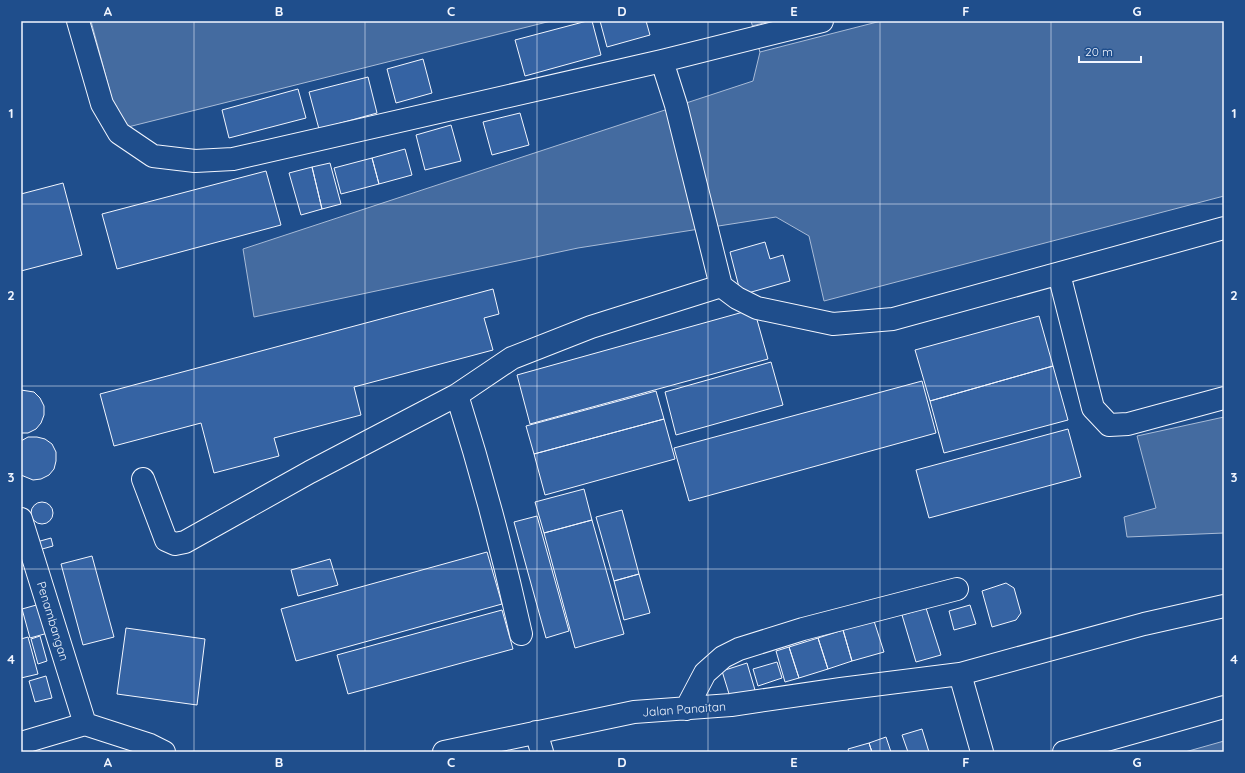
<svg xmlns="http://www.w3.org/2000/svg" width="1245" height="773" font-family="Quicksand,sans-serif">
	<rect width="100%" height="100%" fill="#1f4e8c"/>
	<path fill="#446ba0" stroke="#a8bbd7" d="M91,21H551L120,129Z
		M751,21H1224V196L824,301L809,236L776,217L578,248L254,317L243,249L753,81L760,52Z
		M1224,417V533L1127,537L1124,517L1156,508L1137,436Z
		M1224,741V752H1185Z"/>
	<path fill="#1f4e8c" stroke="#a8bbd7" d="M771,21H881L760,52L752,26Z"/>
	<path fill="#3563a3" stroke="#f2f6ff" d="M587,21H592L601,55L525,76L515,40Z
		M600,21H646L650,35L607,47Z
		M423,59L432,93L396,103L387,69Z
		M368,77L377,113L319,129L309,92Z
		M298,89L306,118L229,138L222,110Z
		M520,113L529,145L492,155L483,122Z
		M451,125L461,161L425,170L416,135Z
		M405,149L412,175L379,184L372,158Z
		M372,158L379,184L341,194L334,168Z
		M330,163L341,204L322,209L312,167Z
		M312,167L322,209L301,215L289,173Z
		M266,171L281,225L117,269L102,214Z
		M63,183L82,255L21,271V194Z
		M765,242L770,259L783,255L790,281L741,295L730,252Z
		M493,289L499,314L484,318L493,350L354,387L361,415L274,438L279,456L214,473L201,423L114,446L100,394Z
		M754,309L768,359L530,424L517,375Z
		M1039,316L1053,366L930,401L915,350Z
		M771,362L783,405L676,435L665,392Z
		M1053,366L1068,420L944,453L930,401Z
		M922,381L936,433L689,501L674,448Z
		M21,390L34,392L40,398L44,406V415L41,423L36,429L28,433H21Z
		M656,391L664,419L534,454L526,426Z
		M664,419L675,459L545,495L534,454Z
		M1068,429L1081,477L929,518L916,470Z
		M28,437H37L45,439L52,444L56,452V461L54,469L49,475L41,479L33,480L21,475V441Z
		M584,489L592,520L544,533L535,502Z
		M31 513a11 11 0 1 1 22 0a11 11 0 1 1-22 0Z
		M622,510L639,574L614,581L596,517Z
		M537,516L569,631L546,638L514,522Z
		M592,520L624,634L575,648L544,533Z
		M51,538L53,546L35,551L33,543Z
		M487,552L502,604L296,661L281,609Z
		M92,556L114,637L83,645L61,564Z
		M330,559L338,585L298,596L291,570Z
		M639,574L650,613L624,620L614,581Z
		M1006,583L1014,588L1021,613L1016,620L992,627L982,591Z
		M40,604L48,633L30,638L22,609Z
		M970,605L976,624L954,630L949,611Z
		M926,608L941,655L916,662L902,615Z
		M502,610L513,649L348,694L337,655Z
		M874,621L884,652L852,661L843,630Z
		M126,628L205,639L197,705L117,694Z
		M843,630L852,661L828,669L818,638Z
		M40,636L47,661L38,664L31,639Z
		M28,637L38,674L21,678V639Z
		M818,638L828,669L799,678L789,647Z
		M789,647L799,678L785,682L776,651Z
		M777,662L782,678L758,686L753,669Z
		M747,663L755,690L730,697L722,671Z
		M46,676L52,698L35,702L29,681Z
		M922,729L929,752H908L902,735Z
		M886,737L891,752H872L869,743Z
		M869,743L872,752H849L848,749Z"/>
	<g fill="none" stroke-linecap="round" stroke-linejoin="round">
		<defs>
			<path id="minor" d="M78,21L102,104L119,133L153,156L195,161L233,159L662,61L822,21
				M662,61L676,105L721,286L737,298L757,308L833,324L893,319L1224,228
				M1059,274L1093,408L1109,425L1128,424L1224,398
				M143,479L166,540L175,544L185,542L310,472L457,395
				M21,519L85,724
				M521,634C503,553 482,474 457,395L512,358L591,327L721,286
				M960,674L982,752
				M686,709L705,673L723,657L739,649L803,629L957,589
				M536,732L542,752
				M21,743L85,724L150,745L164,752
				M444,752L634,712L731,705L841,689L960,674L1144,624L1224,606
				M1064,752L1224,707"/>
		</defs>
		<use href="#minor" stroke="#f2f6ff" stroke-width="24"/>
		<use href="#minor" stroke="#1f4e8c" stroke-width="22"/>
	</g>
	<path fill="none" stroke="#f2f6ff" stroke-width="1" stroke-opacity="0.55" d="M194,21V752M365,21V752M537,21V752M708,21V752M880,21V752M1051,21V752M21,204H1224M21,386H1224M21,569H1224"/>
	<g text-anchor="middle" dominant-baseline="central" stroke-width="3" stroke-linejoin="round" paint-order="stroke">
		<g font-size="12" fill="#f2f6ff" stroke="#1f4e8c">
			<text transform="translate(53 621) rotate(73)">Penambangan</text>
			<text transform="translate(684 709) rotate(-4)">Jalan Panaitan</text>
		</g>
	</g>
	<rect width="1245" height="773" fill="none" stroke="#1f4e8c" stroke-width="44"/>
	<path d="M1079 56v6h62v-6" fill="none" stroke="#f2f6ff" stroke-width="2"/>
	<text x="1085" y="56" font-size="12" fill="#f2f6ff" stroke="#1f4e8c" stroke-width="3" paint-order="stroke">20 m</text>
	<rect x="22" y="22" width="1201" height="729" fill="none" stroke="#f2f6ff" stroke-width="1.5"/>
	<g font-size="13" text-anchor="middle" font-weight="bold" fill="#f2f6ff">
		<text x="108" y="16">A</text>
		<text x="279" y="16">B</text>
		<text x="451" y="16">C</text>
		<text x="622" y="16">D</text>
		<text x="794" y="16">E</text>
		<text x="966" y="16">F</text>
		<text x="1137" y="16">G</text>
		<text x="11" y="118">1</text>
		<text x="1234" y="118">1</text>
		<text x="11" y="300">2</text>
		<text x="1234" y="300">2</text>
		<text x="11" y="482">3</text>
		<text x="1234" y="482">3</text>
		<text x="11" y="664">4</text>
		<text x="1234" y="664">4</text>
		<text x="108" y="767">A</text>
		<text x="279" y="767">B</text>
		<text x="451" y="767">C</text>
		<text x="622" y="767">D</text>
		<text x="794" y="767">E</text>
		<text x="966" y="767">F</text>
		<text x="1137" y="767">G</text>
	</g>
</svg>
